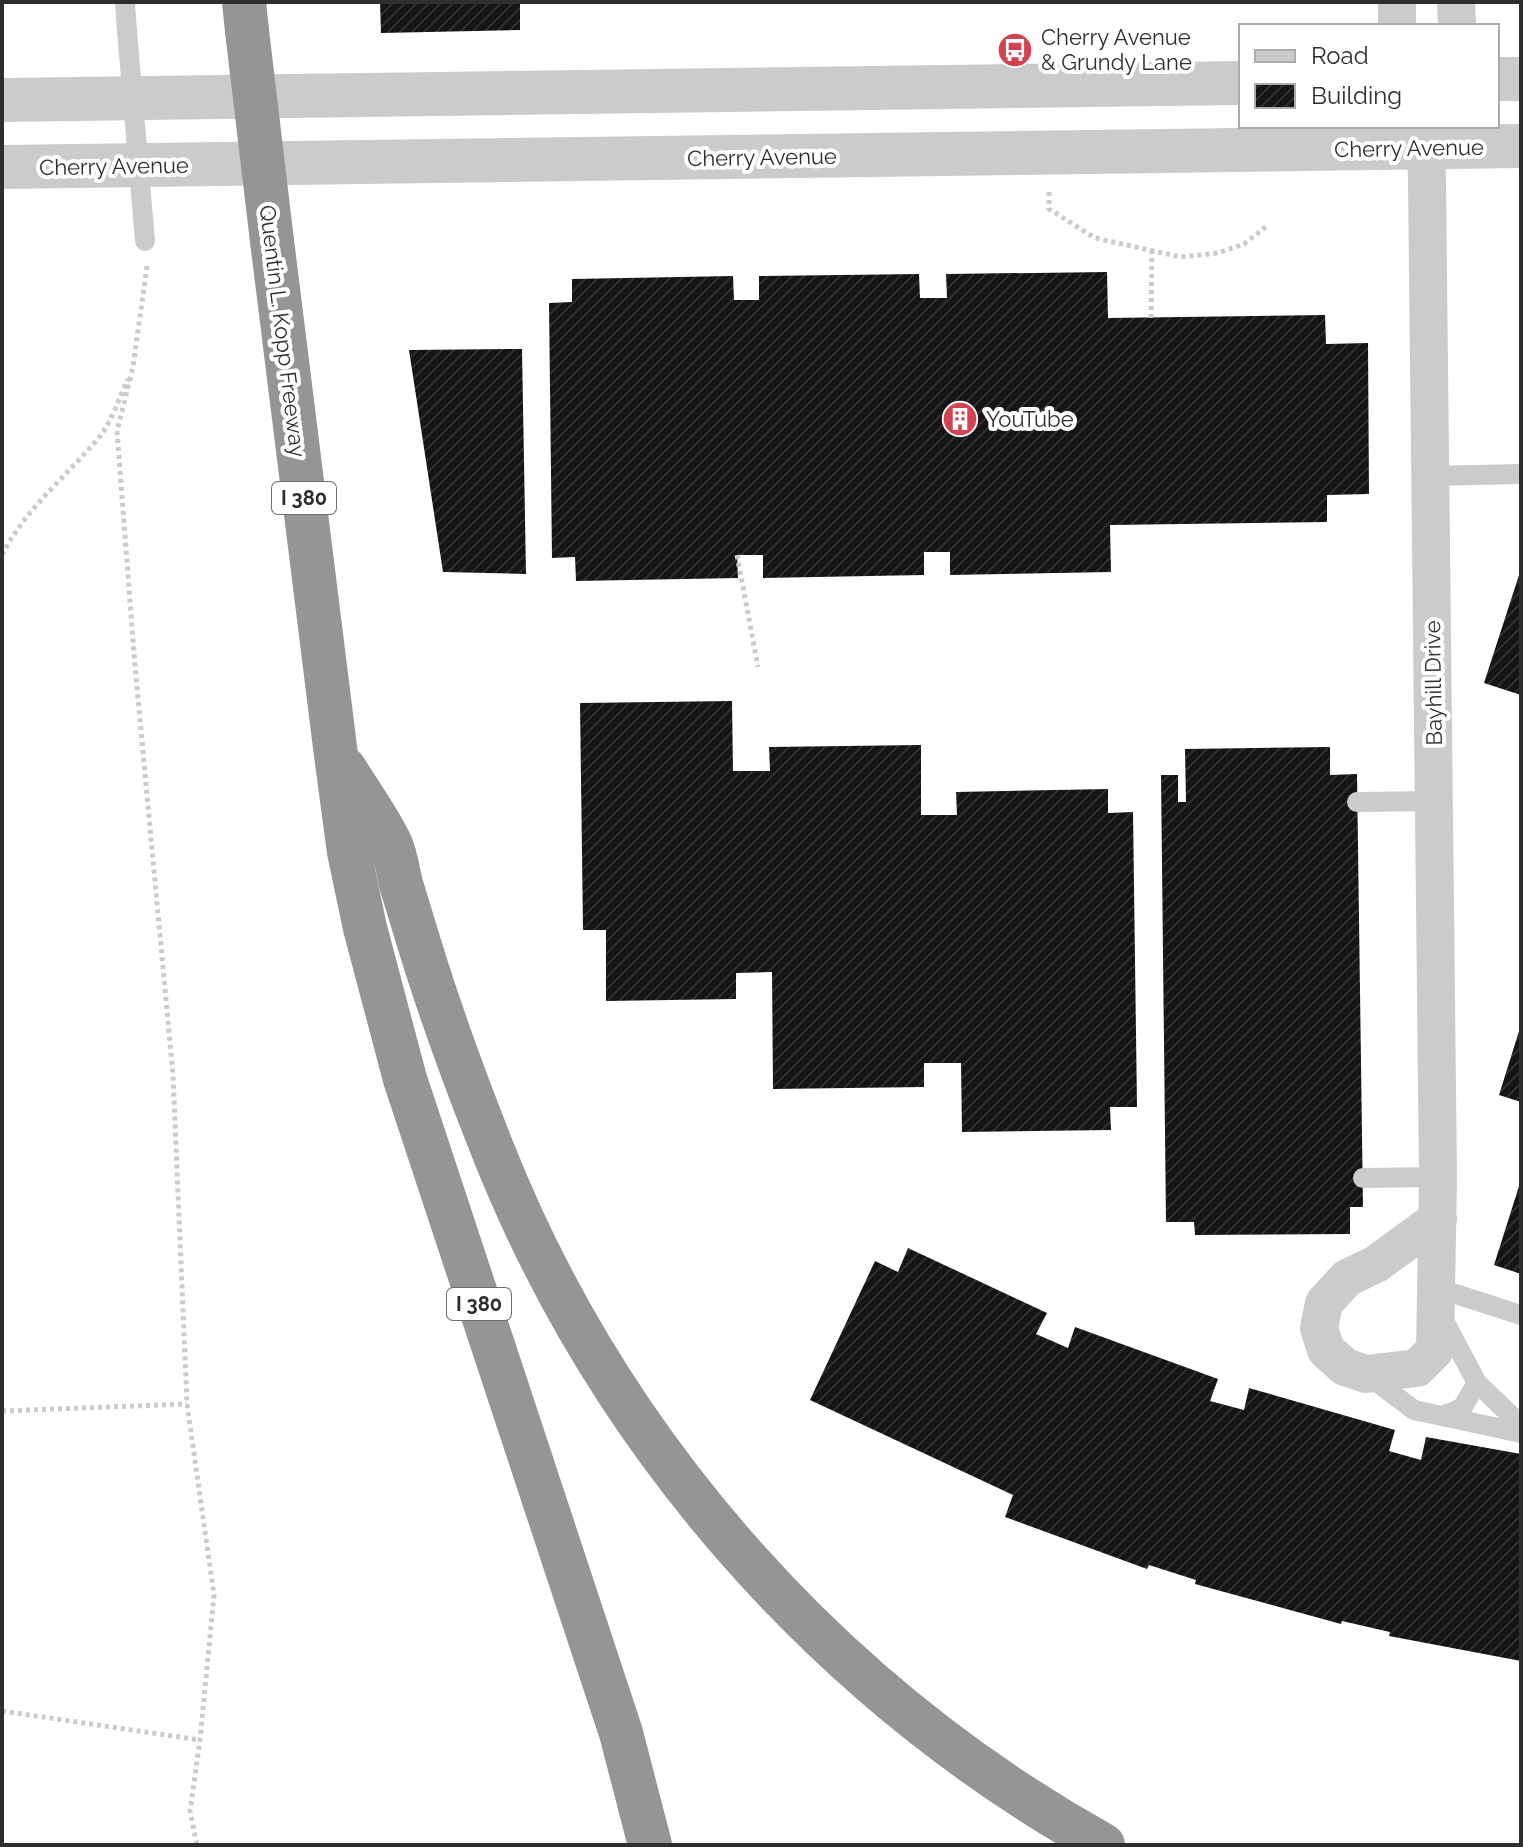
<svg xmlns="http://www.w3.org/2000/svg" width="1523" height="1847" font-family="Raleway,sans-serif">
	<defs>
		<pattern id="building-hatch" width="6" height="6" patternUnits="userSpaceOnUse" patternTransform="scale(2)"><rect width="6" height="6" fill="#151515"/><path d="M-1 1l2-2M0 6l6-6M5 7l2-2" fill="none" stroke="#2f2f2f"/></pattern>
	</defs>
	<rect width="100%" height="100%" fill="#fff"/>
	<path fill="url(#building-hatch)" d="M380,2H520V30L381,33Z
		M1107,272L1108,318L1325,315L1326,344L1368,343L1369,494L1327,495V522L1110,525L1111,572L950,575V552H924V575L763,578V555H737L738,578L576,581L575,557L552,558L549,303L572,302V279L733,276L734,300H759V276L919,274L920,298H947L946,274Z
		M522,349L526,574L443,572L409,350Z
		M1520,572H1521V695L1484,683Z
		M732,701L733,771H770L769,747L921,745V815H957L956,792L1108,789V813L1133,812L1137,1107H1110L1111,1130L962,1132L961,1063H924V1087L773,1089L772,972L736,973V999L606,1001V930H583L580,703Z
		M1330,747V775L1357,774L1363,1207H1350V1234L1195,1235L1194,1222H1166L1161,775H1178V802H1186L1185,749Z
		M1520,1028H1521V1102L1499,1095Z
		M1520,1183H1521V1274L1494,1265Z
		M908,1248L1047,1313L1036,1334L1068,1348L1075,1327L1218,1379L1210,1401L1244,1410L1249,1388L1395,1430L1389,1451L1421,1460L1426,1437L1521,1454V1661L1389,1636L1390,1632L1342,1621L1341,1624L1195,1584L1196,1580L1149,1565L1147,1569L1005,1517L1013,1495L810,1400L875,1261L898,1272Z"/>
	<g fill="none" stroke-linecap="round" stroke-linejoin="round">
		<path stroke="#cbcbcb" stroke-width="5" stroke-dasharray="4 4" stroke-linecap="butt" d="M1049,192V209L1095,238L1181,257L1218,253L1244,244L1268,225
			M147,266L133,367L117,431L135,666L173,1075L187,1404L214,1595L200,1740L190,1811L197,1845
			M1151,318L1152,250
			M2,555C24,511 65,477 97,440C111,424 119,398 128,379
			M737,555L758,667
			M2,1411L187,1404
			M2,1711L200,1740"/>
		<path stroke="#cbcbcb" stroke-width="20" d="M125,2L127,31
			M1430,476L1521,474
			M1357,802L1434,801
			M1363,1178L1438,1177
			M1437,1288L1521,1315
			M1442,1317L1477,1383L1521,1425
			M1366,1374L1414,1410L1521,1433
			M1442,1416L1462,1408L1477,1383"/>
		<path stroke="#cbcbcb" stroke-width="38" d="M1397,2V26
			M1456,2L1457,26
			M1413,126L1426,147L1427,183L1438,1177L1435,1350L1417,1368L1366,1374L1345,1367L1326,1350L1319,1328L1324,1303L1347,1278L1376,1264L1438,1219"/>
		<path stroke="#cbcbcb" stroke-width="44" d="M1497,79H1521
			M2,100L1241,83
			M2,167L1521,146"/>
		<path stroke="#959595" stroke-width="44" d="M244,2L247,31
			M272,241L336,755L349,852L365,928L405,1079L621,1733L650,1845
			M345,769C360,794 379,819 391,845C396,856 398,871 401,884C407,904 413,923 419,943C440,1012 465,1080 492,1148C608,1442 827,1691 1103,1845"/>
		<path stroke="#cbcbcb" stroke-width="20" d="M127,31L145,241"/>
		<path stroke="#959595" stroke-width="44" d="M247,31L272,241"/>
	</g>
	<defs>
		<symbol id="bus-disc" viewBox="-11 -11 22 22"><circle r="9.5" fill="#d34251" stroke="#fff"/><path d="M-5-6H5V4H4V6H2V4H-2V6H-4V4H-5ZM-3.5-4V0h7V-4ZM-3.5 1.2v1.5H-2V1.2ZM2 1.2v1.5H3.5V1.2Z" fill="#fff"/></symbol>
		<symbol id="building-disc" viewBox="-11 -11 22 22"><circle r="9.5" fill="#d34251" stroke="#fff"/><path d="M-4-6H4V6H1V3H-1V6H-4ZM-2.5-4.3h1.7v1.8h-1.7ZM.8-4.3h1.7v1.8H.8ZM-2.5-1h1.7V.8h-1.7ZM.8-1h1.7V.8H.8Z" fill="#fff"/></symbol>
	</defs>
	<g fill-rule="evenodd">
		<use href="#bus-disc" x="995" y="30" width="40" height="40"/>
		<use href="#building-disc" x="940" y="399" width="40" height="40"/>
	</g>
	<g text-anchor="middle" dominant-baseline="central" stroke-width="8" stroke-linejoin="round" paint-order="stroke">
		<g fill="#fff" stroke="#6d6d6d" stroke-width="2">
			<rect x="272" y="482" width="64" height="32" rx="6"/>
			<rect x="447" y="1288" width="64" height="32" rx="6"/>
		</g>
		<g font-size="20" font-weight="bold" fill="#2e2e2e">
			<text x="304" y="498">I 380</text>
			<text x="479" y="1304">I 380</text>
		</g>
		<g font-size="22" fill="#2e2e2e" stroke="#fff" text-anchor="start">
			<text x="1041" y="37">Cherry Avenue<tspan x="1041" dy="25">&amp; Grundy Lane</tspan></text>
			<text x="986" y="419">YouTube</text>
		</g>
		<g font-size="22" fill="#2e2e2e" stroke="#fff">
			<text transform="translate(1409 148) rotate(-1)">Cherry Avenue</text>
			<text transform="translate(762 157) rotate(-1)">Cherry Avenue</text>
			<text transform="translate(114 166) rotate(-1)">Cherry Avenue</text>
			<text transform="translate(283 331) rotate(83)">Quentin L. Kopp Freeway</text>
			<text transform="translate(1433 683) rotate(-91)">Bayhill Drive</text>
		</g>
	</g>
	<rect width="1523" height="1847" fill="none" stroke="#2e2e2e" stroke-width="8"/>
	<rect x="1239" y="24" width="260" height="104" fill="#ffffff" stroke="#ababab" stroke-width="2"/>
	<rect x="1255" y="50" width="40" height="12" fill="#cbcbcb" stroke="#ababab" stroke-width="2"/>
	<text x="1311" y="64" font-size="24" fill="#2e2e2e">Road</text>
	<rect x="1255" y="84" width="40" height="24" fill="url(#building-hatch)" stroke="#ababab" stroke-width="2"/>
	<text x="1311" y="104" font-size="24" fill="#2e2e2e">Building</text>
</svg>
